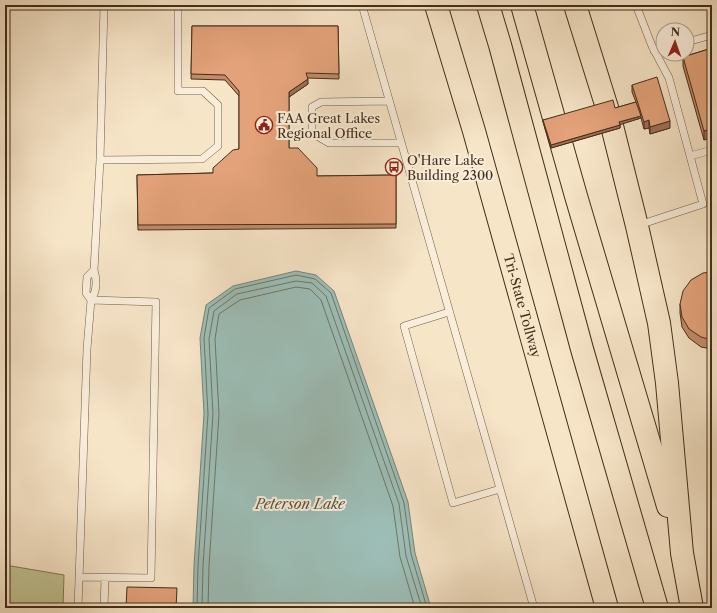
<svg xmlns="http://www.w3.org/2000/svg" width="717" height="613" font-family="'Libre Caslon Text',serif">
	<rect width="100%" height="100%" fill="#f7e5c8"/>
	<filter id="stains"><feTurbulence type="fractalNoise" baseFrequency=".005" numOctaves="4"/><feColorMatrix values="0 0 0 0 .2 0 0 0 0 .09 0 0 0 0 .02 0 0 0 .5 -.17"/></filter>
	<radialGradient id="worn" r=".72"><stop offset=".6" stop-color="#630" stop-opacity="0"/><stop offset="1" stop-color="#630" stop-opacity=".3"/></radialGradient>
	<path fill="#c2c393" stroke="#827856" d="M5,565L64,575L63,608H5Z"/>
	<path fill="#9dbfb8" stroke="#798578" d="M296,271L316,275L334,291L408,502L415,553L431,608H193L194,566L204,414L200,338L206,305L233,286Z"/>
	<g fill="none" stroke-linecap="round" stroke-linejoin="round">
		<path stroke="#707668" stroke-width="1" d="M197,608L198,566L208,414L204,338L209,308L235,289L296,275L315,279L331,293L404,503L411,554L427,608
			M202,608L203,566L213,414L209,339L214,311L237,294L296,281L312,283L326,296L399,504L406,556L422,608
			M208,608L209,566L219,414L215,339L219,314L240,300L296,287L310,289L321,300L393,506L400,557L415,608"/>
		<defs>
			<path id="service" d="M362,5L534,608
				M636,5L652,46L669,78L703,204L639,225
				M687,42L712,35
				M654,51L663,48
				M389,101L321,102L312,107V133L329,143H401
				M690,156L712,150
				M100,160L202,159L218,146V105L203,91H178V5
				M91,300L86,293L87,277L94,270
				M449,312L404,326L453,503L500,489
				M79,577L151,578L156,302L91,300
				M78,608L87,349L91,300C97,291 97,280 94,270L100,160L104,5
				M104,608L105,578"/>
			<g id="motorway">
				<path id="s1" d="M436,5L474,131L607,608"/>
				<path d="M488,5L500,45L582,349L657,608"/>
				<path d="M522,5L576,196L668,506"/>
				<path d="M575,5L609,114L637,226L659,323L667,383L682,553L692,608"/>
			</g>
		</defs>
		<use href="#service" stroke="#6f5c45" stroke-width="8"/>
		<use href="#motorway" stroke="#422e19" stroke-width="24"/>
		<use href="#service" stroke="#faeedb" stroke-width="7"/>
		<use href="#motorway" stroke="#f7e5c8" stroke-width="22"/>
	</g>
	<path fill="#c48b69" stroke="#422e19" d="M192,26H338L339,79L307,78L308,84L289,97V148L317,176L396,175V228L138,230L137,175L213,173L239,149V96L225,80L191,79Z
		M712,48L704,140L683,66V57Z
		M632,85L670,128L650,134L649,128L644,129L641,118L620,124V128L551,148L543,122V120L615,108L636,102L632,92Z
		M712,272V349L701,347L689,338L682,327L680,313V304Z"/>
	<path fill="#a07155" stroke="#422e19" d="M308,79V84L289,97V92Z
		M641,116V118L619,125V122Z
		M649,120V128L644,129V122Z
		M670,121V128L650,134V127Z
		M620,125V128L551,148V145Z
		M712,128V138L704,140V131Z"/>
	<path fill="#e4a27a" stroke="#422e19" d="M192,26H338L339,74L306,73L308,79L289,92V148H298L317,168V176L396,175V224L138,225L137,175L213,173V168L233,150L239,149V91L225,75L191,74Z
		M712,48V128L704,131L683,57Z
		M657,77L670,121L650,127L649,120L644,122L632,85Z
		M613,100L615,108L636,102L641,116L619,122L620,125L551,145L543,120Z
		M712,272V340L701,337L689,329L682,317L680,304L683,291L691,280L703,273Z
		M127,587L177,588L176,608H126Z"/>
	<defs>
		<symbol id="civic-ring" viewBox="-11 -11 22 22"><circle r="9.5" fill="#faeedb" stroke="#8f2418" stroke-width="1.5"/><path d="M-.6-6.5H3V-4.5H.6V-3L4-1V1h2V6H-6V1h2V-1L-.6-3ZM-1.2 2.5V6h2.4V2.5Z" fill="#8f2418"/></symbol>
		<symbol id="bus-ring" viewBox="-11 -11 22 22"><circle r="9.5" fill="#faeedb" stroke="#8f2418" stroke-width="1.5"/><path d="M-5-6H5V4H4V6H2V4H-2V6H-4V4H-5ZM-3.5-4V0h7V-4ZM-3.5 1.2v1.5H-2V1.2ZM2 1.2v1.5H3.5V1.2Z" fill="#8f2418"/></symbol>
	</defs>
	<g fill-rule="evenodd">
		<use href="#civic-ring" x="254" y="115" width="20" height="20"/>
		<use href="#bus-ring" x="384" y="157" width="20" height="20"/>
	</g>
	<g text-anchor="middle" dominant-baseline="central" stroke-width="4" stroke-linejoin="round" paint-order="stroke">
		<g font-size="13" fill="#422e19" stroke="#faeedb" text-anchor="start">
			<text x="277" y="118">FAA Great Lakes<tspan x="277" dy="15">Regional Office</tspan></text>
			<text x="407" y="160">O'Hare Lake<tspan x="407" dy="15">Building 2300</tspan></text>
		</g>
		<g font-size="13" fill="#422e19" stroke="#faeedb">
			<text stroke="none"><textPath href="#s1" startOffset="313">Tri-State Tollway</textPath></text>
		</g>
		<g font-size="14" font-style="italic" fill="#595241" stroke="#faeedb">
			<text x="300" y="504">Peterson Lake</text>
		</g>
	</g>
	<rect width="717" height="613" fill="none" stroke="#f7e5c8" stroke-width="20"/>
	<rect x="6" y="6" width="705" height="601" fill="none" stroke="#422e19" stroke-width="2"/>
	<rect x="10" y="10" width="697" height="593" fill="none" stroke="#422e19"/>
	<g transform="translate(675 42) rotate(2)"><circle r="19" fill="#faeedb" stroke="#b0a18d"/>
	<path d="M0-3L7 15L0 10L-7 15Z" fill="#8f2418"/>
	<text y="-6" font-size="11" font-weight="bold" text-anchor="middle" fill="#422e19">N</text>
	</g>
	<rect width="100%" height="100%" filter="url(#stains)"/>
	<rect width="100%" height="100%" fill="url(#worn)"/>
</svg>
